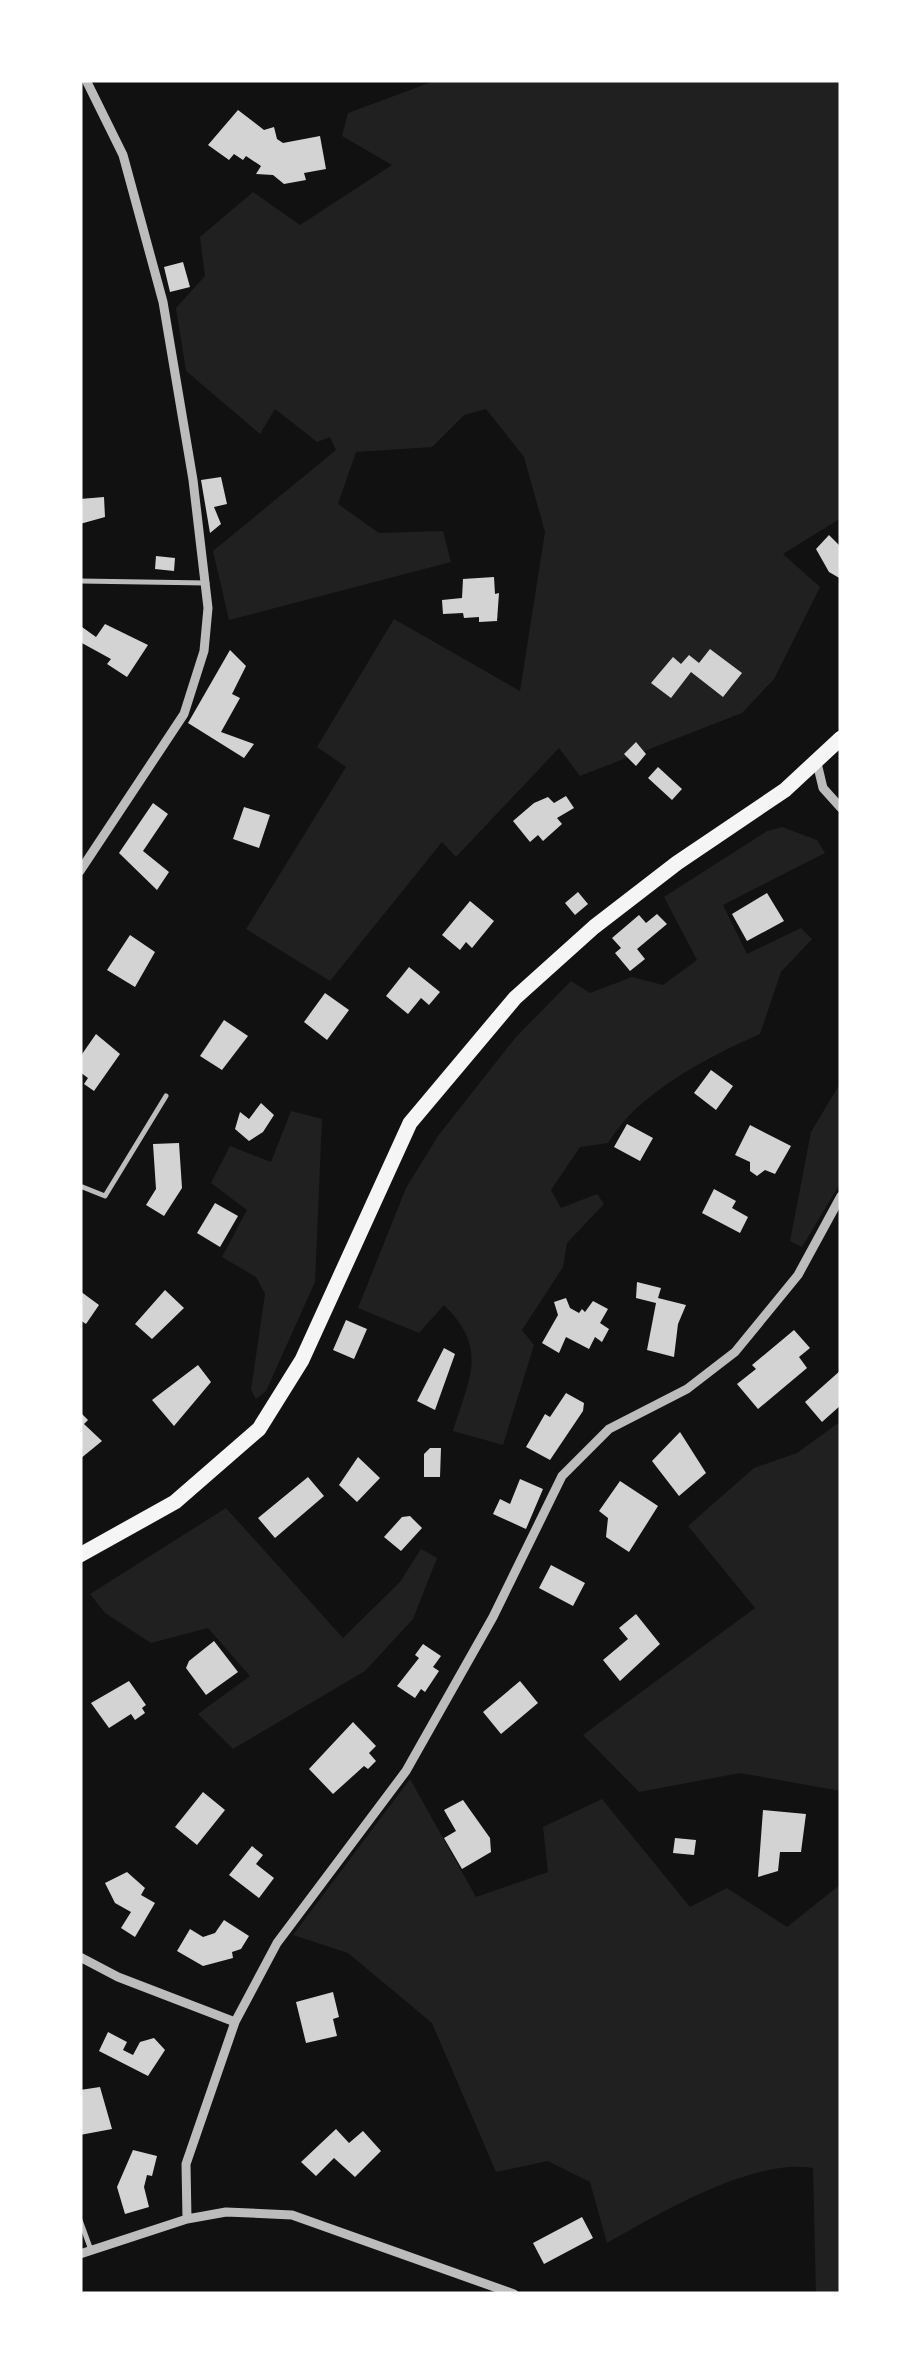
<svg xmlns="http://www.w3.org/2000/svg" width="921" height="2374" font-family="Rubik,sans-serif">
	<rect width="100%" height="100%" fill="#111"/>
	<path fill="#202020" d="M437,80H841V518L783,554L820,587L774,679L742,713L580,776L559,748L456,857L442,842L330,981L246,929L346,767L317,747L394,619L520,691L545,532L524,457L486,409L464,415L432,447L356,452L338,504L379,533L443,531L451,562L229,620L213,551L336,450L330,437L317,442L275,409L260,434L186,371L176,308L205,276L200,237L253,192L300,225L392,165L342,136L348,113Z
		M782,827L817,840L825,853L723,905L747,954L801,928L812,939L781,972L760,1034C706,1058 639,1092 608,1143L580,1147L551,1190L561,1208L597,1194L604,1204L567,1243L563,1267L522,1330L534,1345L503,1445L453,1431C469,1378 489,1349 444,1305L419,1333L358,1308L406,1188L438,1136L516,1037L571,981L590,993L632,977L663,985L697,960L664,897L767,831Z
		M841,1082V1182L802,1247L790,1241L811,1132Z
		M291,1111L322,1119L315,1282L266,1391L256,1399L251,1390L265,1294L256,1277L222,1257L247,1210L211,1183L230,1146L271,1162Z
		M841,1421V1791L740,1773L639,1792L583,1735L755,1608L688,1526L754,1468L797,1453Z
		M226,1508L343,1638L400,1582L421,1549L437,1558L413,1619L365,1671L233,1749L198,1714L250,1676L208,1628L151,1643L105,1613L90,1594Z
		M410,1779L476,1897L548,1872L543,1827L602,1799L690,1907L727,1888L787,1927L841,1884V2294H816L813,2168C753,2158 660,2213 607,2243L590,2182L548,2161L496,2172L432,2023L348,1953L293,1935Z"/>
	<path fill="#d3d3d3" d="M238,110L264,130L274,127L277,139L283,143L320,136L326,169L304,173L306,180L284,184L273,175L256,174L261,166L246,156L243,160L234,154L229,160L208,145Z
		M183,262L190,287L170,292L164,267Z
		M221,477L227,504L214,507L221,524L210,533L201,480Z
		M104,497L105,517L80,524V499Z
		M829,535L841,547V579L829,572L816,549Z
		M156,556L175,558L174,571L155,569Z
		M494,577L495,594L499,593L497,621L479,622V617L464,618L463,613L443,614L442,600L462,598L463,579Z
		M105,624L148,645L127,677L107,664L111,659L80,642L82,627L96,637Z
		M710,649L742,673L723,697L691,672L671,698L651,683L673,657L681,664L689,655L699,663Z
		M230,650L246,666L232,694L240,698L221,732L254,744L244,758L188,723Z
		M636,742L646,754L636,766L624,754Z
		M658,767L682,789L672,800L648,778Z
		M566,796L574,808L557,818L562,824L543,841L538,835L530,842L513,821L534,803L548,797L554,803Z
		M153,803L168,814L143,851L169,872L157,890L119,853Z
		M244,807L270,815L259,848L233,839Z
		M578,892L588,904L575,915L565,903Z
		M767,893L784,921L747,941L732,914Z
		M470,901L494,921L472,948L466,942L460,950L442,935Z
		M657,914L667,924L637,949L645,959L630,971L615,953L621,948L612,938L639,915L646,923Z
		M130,935L155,952L135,987L107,970Z
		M409,967L440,992L429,1005L421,998L408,1014L386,996Z
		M325,993L349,1010L327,1040L304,1022Z
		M224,1020L248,1036L222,1070L200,1056Z
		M96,1034L120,1054L94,1091L84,1084L88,1078L80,1072V1057Z
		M711,1070L733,1086L716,1110L694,1093Z
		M261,1103L274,1115L263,1132L249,1141L235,1129L240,1112L249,1119Z
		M627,1124L653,1138L640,1161L614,1147Z
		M750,1125L791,1146L775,1174L765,1170L757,1176L750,1171V1162L735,1155Z
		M179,1143L182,1188L164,1216L146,1205L156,1189L153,1144Z
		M714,1189L736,1201L732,1208L748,1217L740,1233L702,1213Z
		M215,1203L238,1216L220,1247L197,1233Z
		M637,1282L661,1288L658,1298L686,1305L678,1324L674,1357L647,1350L656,1303L636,1298Z
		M165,1290L184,1308L152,1339L135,1324Z
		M80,1291L99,1305L86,1324L80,1320Z
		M566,1298L570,1308L579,1313L582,1309L585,1312L593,1301L608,1309L600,1323L609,1329L602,1342L595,1337L589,1349L566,1337L559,1353L542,1343L558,1315L554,1302Z
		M346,1320L367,1329L354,1359L333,1350Z
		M794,1330L810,1348L799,1357L807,1368L758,1409L737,1384L756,1369L752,1365Z
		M444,1348L455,1354L435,1410L417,1401Z
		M198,1365L211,1382L174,1426L152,1400Z
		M841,1370V1405L822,1422L805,1402Z
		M566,1393L584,1403L583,1411L550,1460L526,1447L545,1414L550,1417Z
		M80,1412L88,1420L84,1424L102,1441L80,1459Z
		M680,1432L706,1473L679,1496L652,1461Z
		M430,1448H441L440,1477H424V1454Z
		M358,1457L380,1478L357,1502L339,1485Z
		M308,1477L324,1496L275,1538L258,1518Z
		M520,1479L543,1489L526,1529L493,1514L500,1499L510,1504Z
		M620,1481L658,1506L629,1552L606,1537L608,1518L599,1511Z
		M410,1516L422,1528L401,1551L384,1537L402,1517Z
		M551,1565L585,1583L573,1606L539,1588Z
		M636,1614L660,1644L620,1681L603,1660L628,1639L619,1628Z
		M214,1641L238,1672L206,1695L186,1668L189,1661Z
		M423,1644L441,1656L433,1667L439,1671L425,1692L421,1689L415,1698L397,1686L419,1658L415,1655Z
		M129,1681L146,1705L142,1708L145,1713L135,1720L131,1714L109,1728L91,1703Z
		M520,1681L538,1703L501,1734L483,1712Z
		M353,1722L376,1746L369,1753L376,1761L368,1769L364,1766L333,1794L309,1769Z
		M203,1792L225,1810L197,1845L175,1827Z
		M463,1800L490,1838L491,1852L462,1869L444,1838L456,1831L444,1810Z
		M763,1810L806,1814L801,1852H780L778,1871L758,1877Z
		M675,1838L696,1840L694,1855L673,1853Z
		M252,1846L263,1855L256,1864L274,1878L259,1898L229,1875Z
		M127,1872L145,1888L141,1895L155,1903L135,1937L121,1928L131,1912L115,1903L105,1883Z
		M224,1920L249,1936L241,1949L232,1952L233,1958L203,1966L177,1951L190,1929L203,1937L215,1933Z
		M333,1992L339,2017L333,2019L337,2036L306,2043L296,2002Z
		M108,2032L127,2042L123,2050L133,2055L140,2042L154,2038L165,2050L148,2076L99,2051Z
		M100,2087L112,2129L80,2135V2090Z
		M336,2129L349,2143L363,2131L381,2151L355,2177L334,2158L316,2176L301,2162Z
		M133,2150L157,2156L152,2176L147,2175L144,2187L149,2207L125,2214L117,2187Z
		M582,2217L593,2238L544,2264L533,2243Z"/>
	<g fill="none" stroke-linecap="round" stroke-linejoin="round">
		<path stroke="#bcbcbc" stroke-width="5" d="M80,581L207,583
			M80,1186L105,1196L166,1096
			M80,2220L91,2250"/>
		<path stroke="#bcbcbc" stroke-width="9" d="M817,763L823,788L841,808
			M80,871L184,714L204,651L208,608L193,480L163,302L123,155L86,80
			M80,1957L118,1977L235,2022
			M187,2219L186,2164L235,2022L277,1943L406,1771L493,1617L562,1476L609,1429L687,1389L735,1352L798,1275L841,1196
			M80,2254L187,2219L226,2212L292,2215L514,2294"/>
		<path stroke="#f5f5f5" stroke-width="15" d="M80,1555L175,1502L259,1429L302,1360L410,1123L515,998L594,927L677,863L785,790L841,738"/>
	</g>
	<rect width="921" height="2374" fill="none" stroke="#ffffff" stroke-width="165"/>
</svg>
